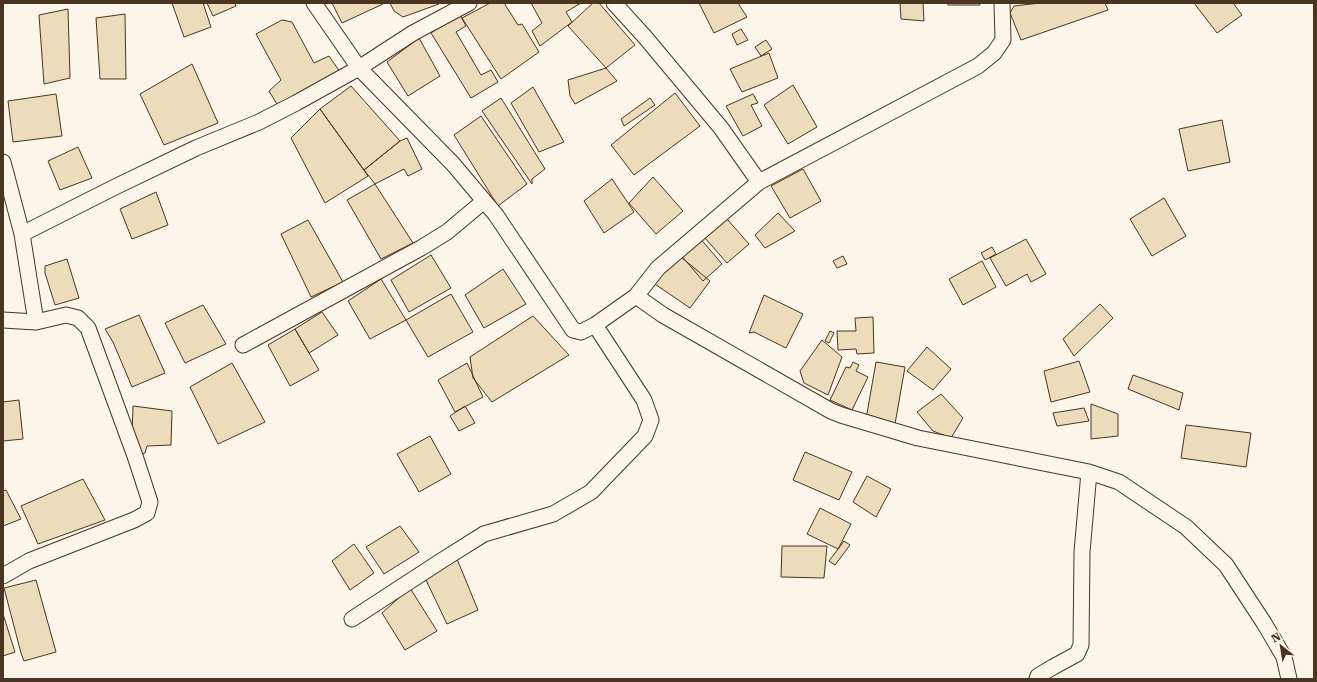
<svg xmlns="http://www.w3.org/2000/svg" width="1317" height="682" font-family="'Roboto Serif',serif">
	<rect width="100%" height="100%" fill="#fbf6e9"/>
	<path fill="#ecdcbc" stroke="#4a3520" d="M172,3H203L211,27L184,37Z
		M207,3H235L236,6L213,16Z
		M332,3H382L383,4L342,23Z
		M390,3H439V4L403,17L394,11Z
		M490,3H504L518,25L522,24L539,52L501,79L462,18Z
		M531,3H581L566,12L572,22L540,46L532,31L542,23Z
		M593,3H599L635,45L606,68L568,26Z
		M699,3H738L747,17L714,33Z
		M900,3H923L924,21L901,19Z
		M947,3H979L980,5H948Z
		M1040,3H1105L1108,10L1021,40L1010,13L1014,6Z
		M1194,3H1233L1242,15L1217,33Z
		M68,9L70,78L44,84L39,15Z
		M459,13L466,26L456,32L481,75L491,70L498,82L471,98L431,33Z
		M125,14L126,79H100L96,18Z
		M282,20L292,22L314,63L329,56L340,72L281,111L269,91L281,80L256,34Z
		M741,29L748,40L737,45L732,34Z
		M419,38L440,76L408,96L387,62Z
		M766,40L772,49L761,56L755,47Z
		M769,53L778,78L742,92L730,69Z
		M192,64L218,123L164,145L140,94Z
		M606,68L617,81L575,104L570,96L568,80Z
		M793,85L817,127L788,144L764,105Z
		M351,86L400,141L364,170L320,109Z
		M533,87L564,142L539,152L511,103Z
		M675,93L700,126L634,175L611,145Z
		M56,94L62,136L13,142L8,101Z
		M753,94L758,103L751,105L762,126L743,136L726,106Z
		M501,98L545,169L532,179V184L482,111Z
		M650,98L655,105L624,126L621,119Z
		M320,109L368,176L325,203L291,138Z
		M481,116L527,184L498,206L454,135Z
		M1222,120L1230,162L1188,171L1179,129Z
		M407,138L422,169L408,176L404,169L375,184L364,170L400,141Z
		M78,147L92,178L60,190L48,161Z
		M803,169L821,201L790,218L771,186Z
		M653,177L683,211L656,234L629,203Z
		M612,179L634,212L604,233L584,201Z
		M375,184L413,243L381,259L347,200Z
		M156,192L168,225L132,239L120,209Z
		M1164,198L1186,236L1152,256L1130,219Z
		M778,213L795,231L765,248L755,235Z
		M727,219L749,244L727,263L705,238Z
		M308,220L343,282L311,297L281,234Z
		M699,237L722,264L703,281L680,254Z
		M1026,239L1046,274L1031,282L1027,274L1006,286L990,258Z
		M992,247L996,254L985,260L981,253Z
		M676,253L710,281L690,308L649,280Z
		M431,255L451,288L409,312L391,280Z
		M843,256L847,264L837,268L833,261Z
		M67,259L79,298L55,305L45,273V266Z
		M982,261L996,287L963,305L949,279Z
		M503,269L526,304L484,328L465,295Z
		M381,279L406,320L370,339L348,301Z
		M451,294L473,332L428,357L406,320Z
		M764,295L803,314L786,348L754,332L749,333Z
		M1100,304L1113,318L1074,356L1063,339Z
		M203,305L226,344L185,363L165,323Z
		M322,312L338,335L309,353L295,329Z
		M139,315L165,373L132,387L113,342L105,329Z
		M533,316L569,355L492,402L473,378L470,357Z
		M873,317L874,353L857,354L856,349L838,350L837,331H856L855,318Z
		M295,329L319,370L290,386L268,345Z
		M830,331L834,333L829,343L825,341Z
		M822,340L842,357L828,395L804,383L800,371Z
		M927,347L951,369L933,390L907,371Z
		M1079,361L1090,392L1051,402L1044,371Z
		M853,362L859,365L856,371L868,377L852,410L830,400L846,367L850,368Z
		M876,362L905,367L895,424L866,419Z
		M232,363L265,422L218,444L190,387Z
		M467,363L483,397L455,412L438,380Z
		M1133,375L1183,393L1179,410L1128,389Z
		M941,394L963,418L951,438L933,431L917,412Z
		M19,400L23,439L3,441V402Z
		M1091,404L1118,414V436L1091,439Z
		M133,406L172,411L171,445L147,446L145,453L135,456L132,436Z
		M465,406L475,423L459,431L450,416Z
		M1084,408L1089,421L1057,426L1053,413Z
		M1186,425L1251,433L1246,467L1181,458Z
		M430,436L451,474L419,492L397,454Z
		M805,452L852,472L839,500L793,480Z
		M867,476L891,489L876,517L853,502Z
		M83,479L105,520L38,544L21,506Z
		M6,490L21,519L3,526V491Z
		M820,508L851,524L838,549L807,534Z
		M400,526L419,552L384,574L366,547Z
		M844,541L850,545L835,565L829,561Z
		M354,544L374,573L350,590L332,561Z
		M782,546H827L824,578L781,577Z
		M457,559L478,610L447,624L425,578Z
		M36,580L56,652L24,661L21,653L4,588Z
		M410,588L437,631L405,650L382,613Z
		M3,614L15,652L3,656Z"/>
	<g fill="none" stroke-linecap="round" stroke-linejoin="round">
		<defs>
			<path id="street" d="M314,3L359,68L453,164L496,215L573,330L581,332L595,325L636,296L663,315L831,411L841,415L918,438L1089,472L1119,482L1186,527L1226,565L1264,623L1284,657L1289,679
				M614,3L645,37L721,128L759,182L658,268L636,296
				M3,162L22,234
				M759,182L978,66L994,53L1003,40L1002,3
				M3,320L36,322L22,234L115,187L196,148L259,122L296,103L359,68L413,33L469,3
				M243,345L421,248L447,232L484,201
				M3,576L29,561L134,520L147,513L150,502L135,456L88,328L78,318L66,315L36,322
				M352,619L441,561L484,534L553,514L591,492L645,436L651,420L644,400L595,325
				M1037,679L1038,676L1053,667L1077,654L1081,645L1082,552L1089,472"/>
		</defs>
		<use href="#street" stroke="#4a3520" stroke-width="17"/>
		<use href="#street" stroke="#fbf6e9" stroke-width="15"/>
	</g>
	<rect width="1317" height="682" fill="none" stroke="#4a3520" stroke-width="8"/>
	<g transform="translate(1281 646) rotate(330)" stroke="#fbf6e9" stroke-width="3" paint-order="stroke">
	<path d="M0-3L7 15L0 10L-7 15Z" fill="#4a3520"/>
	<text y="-6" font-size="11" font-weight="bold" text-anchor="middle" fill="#4a3520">N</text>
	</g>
</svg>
